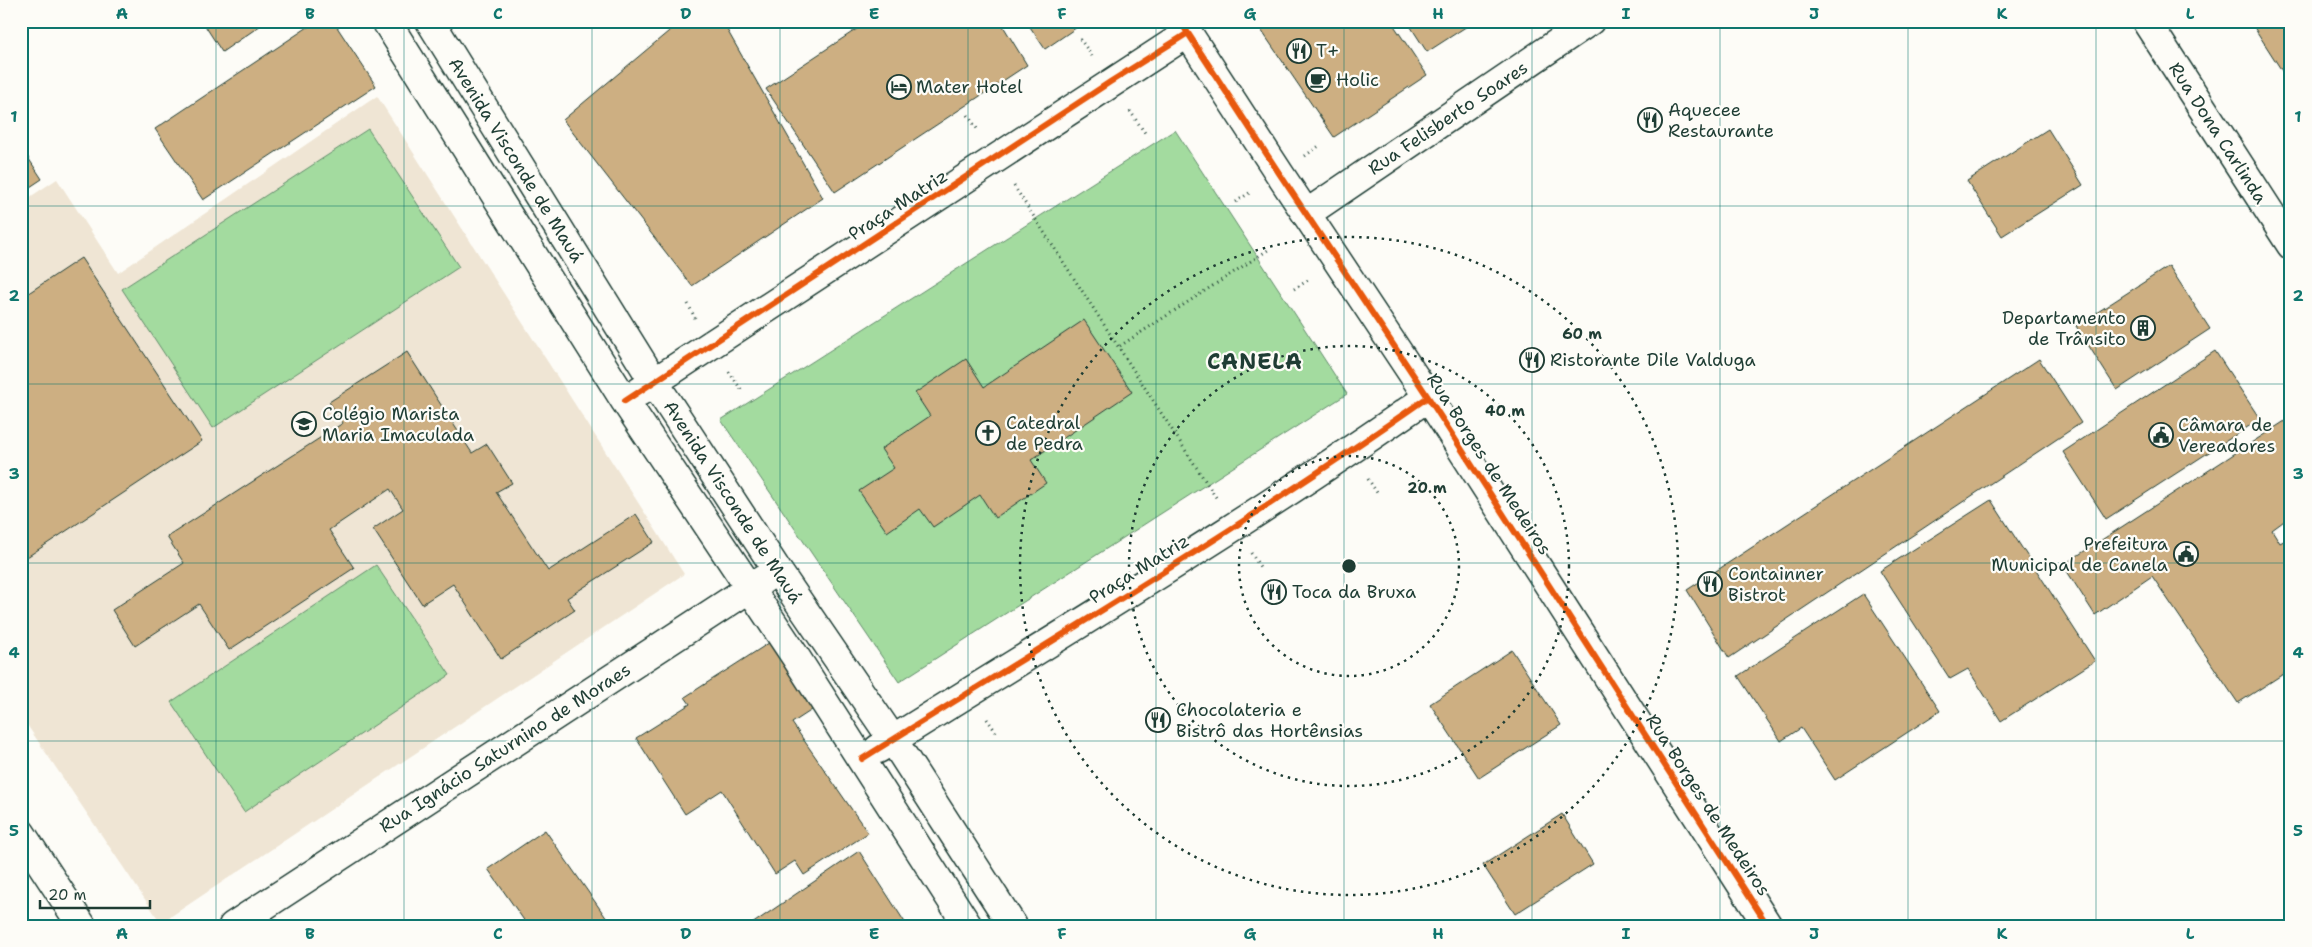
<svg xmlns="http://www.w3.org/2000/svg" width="2312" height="947" font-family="'Shantell Sans',sans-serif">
	<rect width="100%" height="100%" fill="#fdfcf7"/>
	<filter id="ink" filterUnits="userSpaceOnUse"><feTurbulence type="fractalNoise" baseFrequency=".02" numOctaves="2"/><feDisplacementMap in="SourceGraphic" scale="10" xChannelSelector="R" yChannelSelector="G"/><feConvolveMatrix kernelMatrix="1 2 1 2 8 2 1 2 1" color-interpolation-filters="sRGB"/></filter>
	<g filter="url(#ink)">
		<path fill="#efe5d4" d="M377,96L684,574L161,923L21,716V203L57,179L118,273Z"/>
		<path fill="#a3db9f" stroke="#618c6a" d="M368,129L459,267L213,428L122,289Z
			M1175,130L1347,394L899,682L721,420Z
			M376,565L450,675L244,812L171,702Z"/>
		<path fill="#cdaf82" stroke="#1f3d34" d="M202,21H267L222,52Z
			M317,21H333L376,86L203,200L155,129Z
			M681,21H722L823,198L692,286L563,120Z
			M869,21H1000L1027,65L835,192L766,89Z
			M1026,21H1086L1045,49Z
			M1261,21H1391L1427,75L1334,137L1257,24Z
			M1407,21H1475L1427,52Z
			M2250,21H2291V85Z
			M2048,129L2083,185L2002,236L1967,181Z
			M21,147L42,179L21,193Z
			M81,258L202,441L21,561V298Z
			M2169,266L2210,329L2117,390L2076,326Z
			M1084,320L1132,392L1031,460L1046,483L995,518L980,495L933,527L920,509L887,532L859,491L894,468L881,449L930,416L915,393L966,359L984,387Z
			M2215,351L2260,419L2106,519L2063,452Z
			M407,352L472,453L487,444L512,483L496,492L548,571L636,514L654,542L567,598L575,610L501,659L453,584L422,604L373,529L403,509L390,489L329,530L354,568L229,650L199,604L135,646L112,610L184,563L167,537L343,423L329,402Z
			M2039,359L2081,423L1729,658L1687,590Z
			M2291,417V516L2272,530L2280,543L2291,537V622L2287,625L2288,640L2291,646V669L2238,703L2152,576L2095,615L2063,565Z
			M1991,500L2095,661L2001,721L1968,669L1950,679L1880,571Z
			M1863,594L1940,711L1835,780L1801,728L1781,741L1738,676Z
			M772,641L815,708L792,723L868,833L804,875L795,861L775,874L722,790L685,814L636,738L690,704L685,697Z
			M1512,650L1561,725L1479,778L1430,704Z
			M1562,814L1593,864L1515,914L1483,865Z
			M545,830L607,919L597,926H528L488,869Z
			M859,851L906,924L904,926H749Z"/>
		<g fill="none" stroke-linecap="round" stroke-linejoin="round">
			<defs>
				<path id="secondary" d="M386,21L625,401L795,656L968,926
					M430,21L654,382L777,570L893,740L1013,926
					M1180,21L1279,173L1428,397L1768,926
					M2146,21L2291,245
					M1306,214L1590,21
					M639,392L1188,33
					M878,749C1063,633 1250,522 1428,397
					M21,833L82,926
					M233,926L764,579"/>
			</defs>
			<use href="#secondary" stroke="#1f3d34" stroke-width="31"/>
			<path stroke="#1f3d34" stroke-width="3" stroke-dasharray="1 4" stroke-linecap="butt" d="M1080,39L1092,56
				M1130,111L1145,133
				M968,115L978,130
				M1305,156L1319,146
				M1014,186L1217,499
				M1236,202L1252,191
				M1294,289L1310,279
				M688,304L695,318
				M1120,346L1268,250
				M729,372L743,392
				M1368,479L1378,494
				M1251,553L1260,567
				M987,719L996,732"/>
			<use href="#secondary" stroke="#fdfcf7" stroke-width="28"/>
			<defs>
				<path id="cycleway" d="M1180,21L1279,173L1428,397L1768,926
					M625,401L1110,82L1188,33
					M862,759C1052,640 1245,526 1428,397"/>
			</defs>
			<use href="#cycleway" stroke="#fdfcf7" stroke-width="9"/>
			<use href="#cycleway" stroke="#e8590c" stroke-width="6"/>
		</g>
	</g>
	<path fill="none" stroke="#0f766e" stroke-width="1" stroke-opacity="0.55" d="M216,21V926M404,21V926M592,21V926M780,21V926M968,21V926M1156,21V926M1344,21V926M1532,21V926M1720,21V926M1908,21V926M2096,21V926M21,206H2291M21,384H2291M21,563H2291M21,741H2291"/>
	<g fill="none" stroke="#1f3d34" stroke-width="2.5" stroke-dasharray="2.5 5">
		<circle cx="1349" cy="566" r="110"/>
		<circle cx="1349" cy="566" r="220"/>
		<circle cx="1349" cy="566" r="329"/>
	</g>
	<defs>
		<symbol id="restaurant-ring" viewBox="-11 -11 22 22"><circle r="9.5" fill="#fdfcf7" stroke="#1f3d34" stroke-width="1.5"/><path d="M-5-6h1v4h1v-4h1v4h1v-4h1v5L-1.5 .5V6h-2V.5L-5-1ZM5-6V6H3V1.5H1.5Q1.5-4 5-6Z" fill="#1f3d34"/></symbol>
		<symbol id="cafe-ring" viewBox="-11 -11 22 22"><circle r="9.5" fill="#fdfcf7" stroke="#1f3d34" stroke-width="1.5"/><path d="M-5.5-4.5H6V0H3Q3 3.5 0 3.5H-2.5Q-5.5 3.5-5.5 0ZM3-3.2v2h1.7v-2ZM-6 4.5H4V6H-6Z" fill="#1f3d34"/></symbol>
		<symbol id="hotel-ring" viewBox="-11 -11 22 22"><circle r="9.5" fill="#fdfcf7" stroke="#1f3d34" stroke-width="1.5"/><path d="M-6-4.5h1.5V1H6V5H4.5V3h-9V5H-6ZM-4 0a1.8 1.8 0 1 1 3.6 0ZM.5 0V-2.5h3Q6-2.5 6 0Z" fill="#1f3d34"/></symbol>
		<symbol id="building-ring" viewBox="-11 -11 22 22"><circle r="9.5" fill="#fdfcf7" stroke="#1f3d34" stroke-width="1.5"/><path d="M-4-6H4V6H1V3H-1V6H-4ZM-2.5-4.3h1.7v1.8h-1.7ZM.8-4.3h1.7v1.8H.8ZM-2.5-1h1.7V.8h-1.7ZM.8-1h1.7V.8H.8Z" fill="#1f3d34"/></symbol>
		<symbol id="school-ring" viewBox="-11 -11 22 22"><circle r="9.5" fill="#fdfcf7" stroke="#1f3d34" stroke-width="1.5"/><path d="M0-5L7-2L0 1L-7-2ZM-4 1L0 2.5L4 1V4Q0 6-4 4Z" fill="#1f3d34"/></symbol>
		<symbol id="church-ring" viewBox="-11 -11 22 22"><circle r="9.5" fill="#fdfcf7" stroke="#1f3d34" stroke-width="1.5"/><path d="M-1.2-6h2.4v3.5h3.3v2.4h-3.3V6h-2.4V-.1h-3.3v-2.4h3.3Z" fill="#1f3d34"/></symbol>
		<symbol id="civic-ring" viewBox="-11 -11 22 22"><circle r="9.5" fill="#fdfcf7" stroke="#1f3d34" stroke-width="1.5"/><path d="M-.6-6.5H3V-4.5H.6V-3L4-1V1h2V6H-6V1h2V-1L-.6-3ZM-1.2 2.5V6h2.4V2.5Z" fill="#1f3d34"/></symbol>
	</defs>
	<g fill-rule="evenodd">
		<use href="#restaurant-ring" x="1285" y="37" width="28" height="28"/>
		<use href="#cafe-ring" x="1304" y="66" width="28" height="28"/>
		<use href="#hotel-ring" x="885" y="73" width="28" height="28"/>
		<use href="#restaurant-ring" x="1636" y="106" width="28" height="28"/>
		<use href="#building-ring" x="2129" y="314" width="28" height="28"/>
		<use href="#restaurant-ring" x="1518" y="346" width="28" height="28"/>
		<use href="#school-ring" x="290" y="410" width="28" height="28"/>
		<use href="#church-ring" x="974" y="419" width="28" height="28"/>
		<use href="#civic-ring" x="2147" y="421" width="28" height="28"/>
		<use href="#civic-ring" x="2172" y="540" width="28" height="28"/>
		<use href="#restaurant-ring" x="1696" y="570" width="28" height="28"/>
		<use href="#restaurant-ring" x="1260" y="578" width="28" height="28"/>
		<use href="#restaurant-ring" x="1144" y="706" width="28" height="28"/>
	</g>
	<g text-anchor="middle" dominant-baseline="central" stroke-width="4.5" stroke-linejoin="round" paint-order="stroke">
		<g font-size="18" fill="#1f3d34" stroke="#fdfcf7" text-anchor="start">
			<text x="1316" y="51">T+</text>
			<text x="1336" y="80">Holic</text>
			<text x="916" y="87">Mater Hotel</text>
			<text x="1668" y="110">Aquecee<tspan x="1668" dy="21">Restaurante</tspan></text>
			<text x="2126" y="318" text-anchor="end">Departamento<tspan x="2126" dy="21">de Trânsito</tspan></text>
			<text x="1550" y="360">Ristorante Dile Valduga</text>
			<text x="322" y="414">Colégio Marista<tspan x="322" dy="21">Maria Imaculada</tspan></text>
			<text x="1006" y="423">Catedral<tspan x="1006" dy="21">de Pedra</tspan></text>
			<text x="2178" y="425">Câmara de<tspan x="2178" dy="21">Vereadores</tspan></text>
			<text x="2168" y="544" text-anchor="end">Prefeitura<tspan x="2168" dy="21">Municipal de Canela</tspan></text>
			<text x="1728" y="574">Containner<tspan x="1728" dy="21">Bistrot</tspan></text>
			<text x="1292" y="592">Toca da Bruxa</text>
			<text x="1176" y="710">Chocolateria e<tspan x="1176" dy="21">Bistrô das Hortênsias</tspan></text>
		</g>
		<g font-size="18" fill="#1f3d34" stroke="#fdfcf7">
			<text transform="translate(1448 118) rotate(-34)">Rua Felisberto Soares</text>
			<text transform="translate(2218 133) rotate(57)">Rua Dona Carlinda</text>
			<text transform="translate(516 160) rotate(58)">Avenida Visconde de Mauá</text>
			<text transform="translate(898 205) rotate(-33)">Praça Matriz</text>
			<text transform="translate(1489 464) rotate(57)">Rua Borges de Medeiros</text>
			<text transform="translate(733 502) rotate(57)">Avenida Visconde de Mauá</text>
			<text transform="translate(1139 569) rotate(-32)">Praça Matriz</text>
			<text transform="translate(505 748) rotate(-33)">Rua Ignácio Saturnino de Moraes</text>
			<text transform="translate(1708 805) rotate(57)">Rua Borges de Medeiros</text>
		</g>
		<g font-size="22" font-weight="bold" letter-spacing="1" fill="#1f3d34" stroke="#fdfcf7">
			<text x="1255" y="361">CANELA</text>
		</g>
	</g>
	<circle cx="1349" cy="566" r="8" fill="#1f3d34" stroke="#fdfcf7" stroke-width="2.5"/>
	<g font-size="15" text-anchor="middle" font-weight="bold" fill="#1f3d34" stroke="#fdfcf7" stroke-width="4.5" stroke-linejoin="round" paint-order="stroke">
		<text x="1582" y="339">60 m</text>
		<text x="1505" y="416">40 m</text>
		<text x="1427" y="493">20 m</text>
	</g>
	<rect width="2312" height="947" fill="none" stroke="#fdfcf7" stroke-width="55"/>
	<path d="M40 900v8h110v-8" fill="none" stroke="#1f3d34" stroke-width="2.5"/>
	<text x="48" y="900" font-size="15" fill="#1f3d34" stroke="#fdfcf7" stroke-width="4" paint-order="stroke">20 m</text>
	<rect x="28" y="28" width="2256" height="892" fill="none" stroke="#0f766e" stroke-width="2"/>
	<g font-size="16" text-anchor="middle" font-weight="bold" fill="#0f766e">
		<text x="122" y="19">A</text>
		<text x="310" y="19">B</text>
		<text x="498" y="19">C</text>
		<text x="686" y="19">D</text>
		<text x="874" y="19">E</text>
		<text x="1062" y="19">F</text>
		<text x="1250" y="19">G</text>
		<text x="1438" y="19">H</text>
		<text x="1626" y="19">I</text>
		<text x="1814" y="19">J</text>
		<text x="2002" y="19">K</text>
		<text x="2190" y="19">L</text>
		<text x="14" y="122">1</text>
		<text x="2298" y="122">1</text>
		<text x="14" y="301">2</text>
		<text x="2298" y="301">2</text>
		<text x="14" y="479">3</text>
		<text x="2298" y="479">3</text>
		<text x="14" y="658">4</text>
		<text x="2298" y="658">4</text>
		<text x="14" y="836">5</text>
		<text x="2298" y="836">5</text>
		<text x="122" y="939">A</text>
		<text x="310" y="939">B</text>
		<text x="498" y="939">C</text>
		<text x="686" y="939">D</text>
		<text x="874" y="939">E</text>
		<text x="1062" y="939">F</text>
		<text x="1250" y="939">G</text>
		<text x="1438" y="939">H</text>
		<text x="1626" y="939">I</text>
		<text x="1814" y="939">J</text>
		<text x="2002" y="939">K</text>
		<text x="2190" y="939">L</text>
	</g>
</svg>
